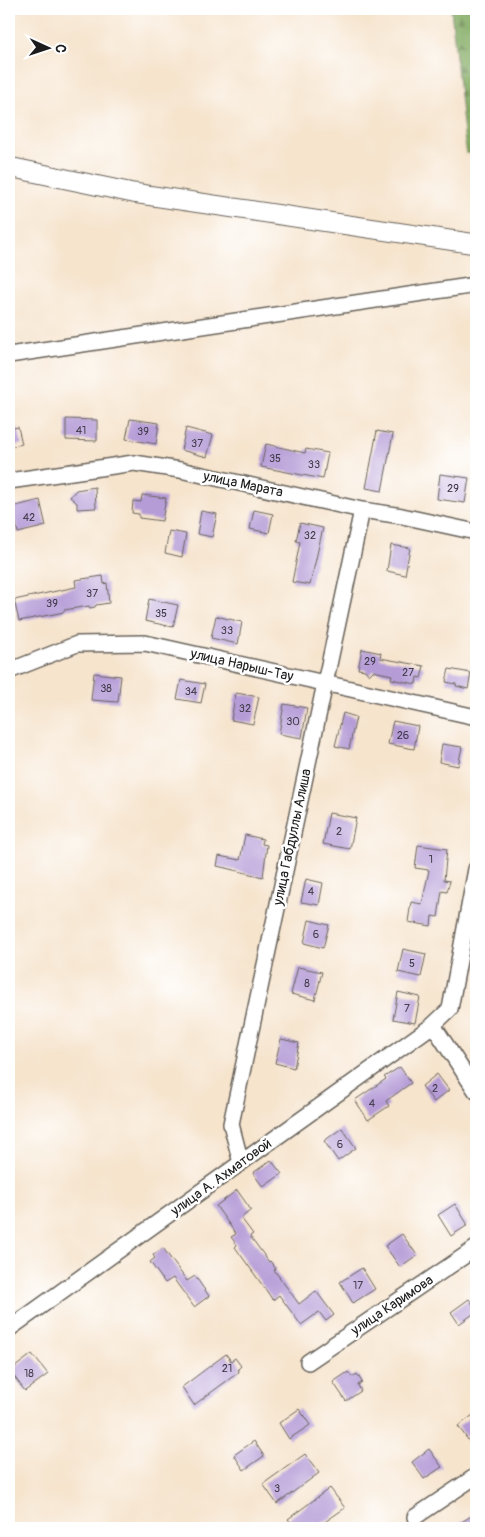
<svg xmlns="http://www.w3.org/2000/svg" width="485" height="1537" font-family="Pangolin,sans-serif">
	<defs>
		<pattern id="forest-firs" width="22" height="20" patternUnits="userSpaceOnUse" patternTransform="scale(1.25)"><rect width="22" height="20" fill="#82ab62"/><path d="M5 1l3.5 6h-7zM16 11l3.5 6h-7z" fill="#6a8a50"/></pattern>
	</defs>
	<rect width="100%" height="100%" fill="#fff"/>
	<filter id="ink" filterUnits="userSpaceOnUse"><feTurbulence type="fractalNoise" baseFrequency=".02" numOctaves="2"/><feDisplacementMap in="SourceGraphic" scale="10" xChannelSelector="R" yChannelSelector="G"/><feConvolveMatrix kernelMatrix="1 2 1 2 8 2 1 2 1" color-interpolation-filters="sRGB"/></filter>
	<filter id="wash" filterUnits="userSpaceOnUse"><feTurbulence type="fractalNoise" baseFrequency=".0096" numOctaves="4" result="noise"/><feDisplacementMap in="SourceGraphic" scale="20" xChannelSelector="R" yChannelSelector="G"/><feGaussianBlur stdDeviation="1.12" result="paint"/><feColorMatrix in="noise" values="0 0 0 0 0 0 0 0 0 0 0 0 0 0 0 0 0 1.4 0 .05"/><feComposite in="paint" operator="in"/></filter>
	<g filter="url(#wash)">
		<rect width="100%" height="100%" fill="#f6e4cd"/>
		<path fill="url(#forest-firs)" stroke="#4f643f" d="M451,9H476V153H466Z"/>
		<g id="blocks">
			<path fill="#b59cd7" d="M66,419L97,420V441L66,440Z
				M130,419L159,423L156,444L126,439Z
				M18,427L22,444L9,447V429Z
				M186,428L213,435L207,457L181,450Z
				M377,431L393,434L382,491L366,488Z
				M266,444L305,453L306,449L328,453L323,479L261,467Z
				M440,474L469,478L465,503L437,499Z
				M95,487L96,508L77,509V503L70,497L76,490Z
				M142,495L166,498L162,521L139,518V514L132,513L133,501L141,502Z
				M40,500L46,526L18,533L12,507Z
				M254,510L273,514L269,533L250,529Z
				M201,511L217,514L212,537L197,534Z
				M300,523L323,528L310,585L292,582L300,542L296,541Z
				M169,531L186,534L182,557L165,553Z
				M391,545L410,548L405,575L387,571Z
				M103,576L104,584L107,583L109,603L96,605L95,607L90,608L89,606L64,610V612L19,621L14,600L76,587L75,580Z
				M149,599L178,605L173,627L145,621Z
				M216,616L242,622L238,644L211,638Z
				M362,649L381,653L380,658L424,666L421,678L417,677L416,684L391,679L392,675L373,671L369,675L365,670L358,669Z
				M449,669L471,673L468,689L456,686V684L446,682Z
				M94,673L121,676L118,702L91,700Z
				M181,680L205,684L201,703L177,699Z
				M236,693L259,697L253,724L231,720Z
				M284,704L307,708L302,738L279,734Z
				M343,713L356,717L349,749L335,746Z
				M393,721L418,726L414,749L388,744Z
				M442,744L462,747L458,766L439,762Z
				M329,813L356,818L350,849L323,844Z
				M245,835L263,839L262,844L267,845L263,877L217,866L219,856L240,860Z
				M418,845L447,849L444,880L450,881L447,892L442,891L438,917L432,916L431,926L408,922L411,902L422,904L429,870L415,868Z
				M306,879L323,883L319,905L301,902Z
				M309,920L329,925L323,948L304,943Z
				M403,949L426,954L421,977L398,972Z
				M298,967L322,972L315,1000L291,994Z
				M398,992L420,997L415,1023L393,1019Z
				M281,1039L299,1043L294,1068L275,1063Z
				M400,1067L411,1083L386,1101L389,1106L368,1120L355,1100L386,1079L384,1077Z
				M437,1074L449,1090L434,1102L422,1086Z
				M342,1128L356,1148L338,1161L324,1141Z
				M271,1160L282,1174L263,1187L253,1173Z
				M237,1190L251,1210L241,1218L253,1234L250,1236L269,1262L270,1261L276,1269L274,1270L299,1304L316,1291L334,1315L326,1321L319,1312L301,1325L279,1295L273,1300L235,1247L237,1245L231,1237L236,1234L216,1206Z
				M455,1204L468,1225L451,1236L438,1215Z
				M402,1234L417,1255L400,1267L385,1246Z
				M163,1248L187,1281L195,1276L209,1296L194,1307L173,1278L165,1283L150,1262L155,1258L153,1255Z
				M362,1268L375,1289L353,1303L340,1282Z
				M469,1299L476,1309V1312L459,1324L451,1312Z
				M32,1354L48,1374L25,1391L10,1371Z
				M226,1354L231,1361L235,1358L241,1366L238,1369L239,1372L194,1405L182,1387Z
				M348,1372L352,1377L357,1374L362,1382L358,1385L361,1391L346,1401L333,1382Z
				M299,1409L310,1425L289,1439L279,1423Z
				M476,1413V1451L458,1426Z
				M254,1441L264,1456L244,1470L234,1455Z
				M429,1449L442,1467L424,1479L412,1462Z
				M305,1454L319,1473L277,1504L263,1484Z
				M330,1488L345,1508L316,1528H295L288,1519Z
				M476,1513V1528H452Z"/>
		</g>
	</g>
	<g filter="url(#ink)">
		<use href="#blocks" fill-opacity="0" stroke="#68625a" stroke-width="1"/>
		<g fill="none" stroke-linecap="round" stroke-linejoin="round">
			<defs>
				<path id="minor" d="M9,355L476,285
					M9,481L134,463L180,470L362,510L402,516L476,532
					M9,671L77,644L145,643L476,717
					M433,1025L476,1091
					M241,1163L231,1124L362,510
					M9,1329L433,1025L450,1009L476,869
					M308,1362L476,1248
					M415,1517L476,1476"/>
				<path id="major" d="M9,167L133,193L476,244"/>
			</defs>
			<use href="#minor" stroke="#68625a" stroke-width="18"/>
			<use href="#major" stroke="#68625a" stroke-width="21"/>
			<use href="#minor" stroke="#fff" stroke-width="15"/>
			<use href="#major" stroke="#fff" stroke-width="19"/>
		</g>
	</g>
	<g text-anchor="middle" dominant-baseline="central" stroke-width="5" stroke-linejoin="round" paint-order="stroke">
		<g font-size="11" fill="#423c4b">
			<text x="81" y="430">41</text>
			<text x="143" y="431">39</text>
			<text x="197" y="443">37</text>
			<text x="275" y="458">35</text>
			<text x="314" y="464">33</text>
			<text x="453" y="488">29</text>
			<text x="29" y="517">42</text>
			<text x="310" y="535">32</text>
			<text x="92" y="593">37</text>
			<text x="52" y="603">39</text>
			<text x="161" y="613">35</text>
			<text x="227" y="630">33</text>
			<text x="370" y="661">29</text>
			<text x="408" y="672">27</text>
			<text x="106" y="688">38</text>
			<text x="191" y="691">34</text>
			<text x="245" y="708">32</text>
			<text x="293" y="721">30</text>
			<text x="403" y="735">26</text>
			<text x="339" y="831">2</text>
			<text x="431" y="859">1</text>
			<text x="311" y="891">4</text>
			<text x="316" y="934">6</text>
			<text x="412" y="963">5</text>
			<text x="307" y="983">8</text>
			<text x="407" y="1008">7</text>
			<text x="435" y="1088">2</text>
			<text x="372" y="1103">4</text>
			<text x="340" y="1144">6</text>
			<text x="358" y="1285">17</text>
			<text x="227" y="1368">21</text>
			<text x="29" y="1373">18</text>
			<text x="277" y="1488">3</text>
		</g>
		<g font-size="14" fill="#1c1c1c" stroke="#fff">
			<text transform="translate(243 484) rotate(12)">улица Марата</text>
			<text transform="translate(242 665) rotate(13)">улица Нарыш-Тау</text>
			<text transform="translate(292 837) rotate(-78)">улица Габдуллы Алиша</text>
			<text transform="translate(221 1177) rotate(-36)">улица А. Ахматовой</text>
			<text transform="translate(392 1305) rotate(-34)">улица Каримова</text>
		</g>
	</g>
	<rect width="485" height="1537" fill="none" stroke="#fff" stroke-width="30"/>
	<g transform="translate(48 48) rotate(93)" stroke="#ffffff" stroke-width="4" paint-order="stroke">
	<path d="M0-4L9 19L0 12L-9 19Z" fill="#1c1c1c"/>
	<text y="-8" font-size="14" font-weight="bold" text-anchor="middle" fill="#1c1c1c">С</text>
	</g>
</svg>
